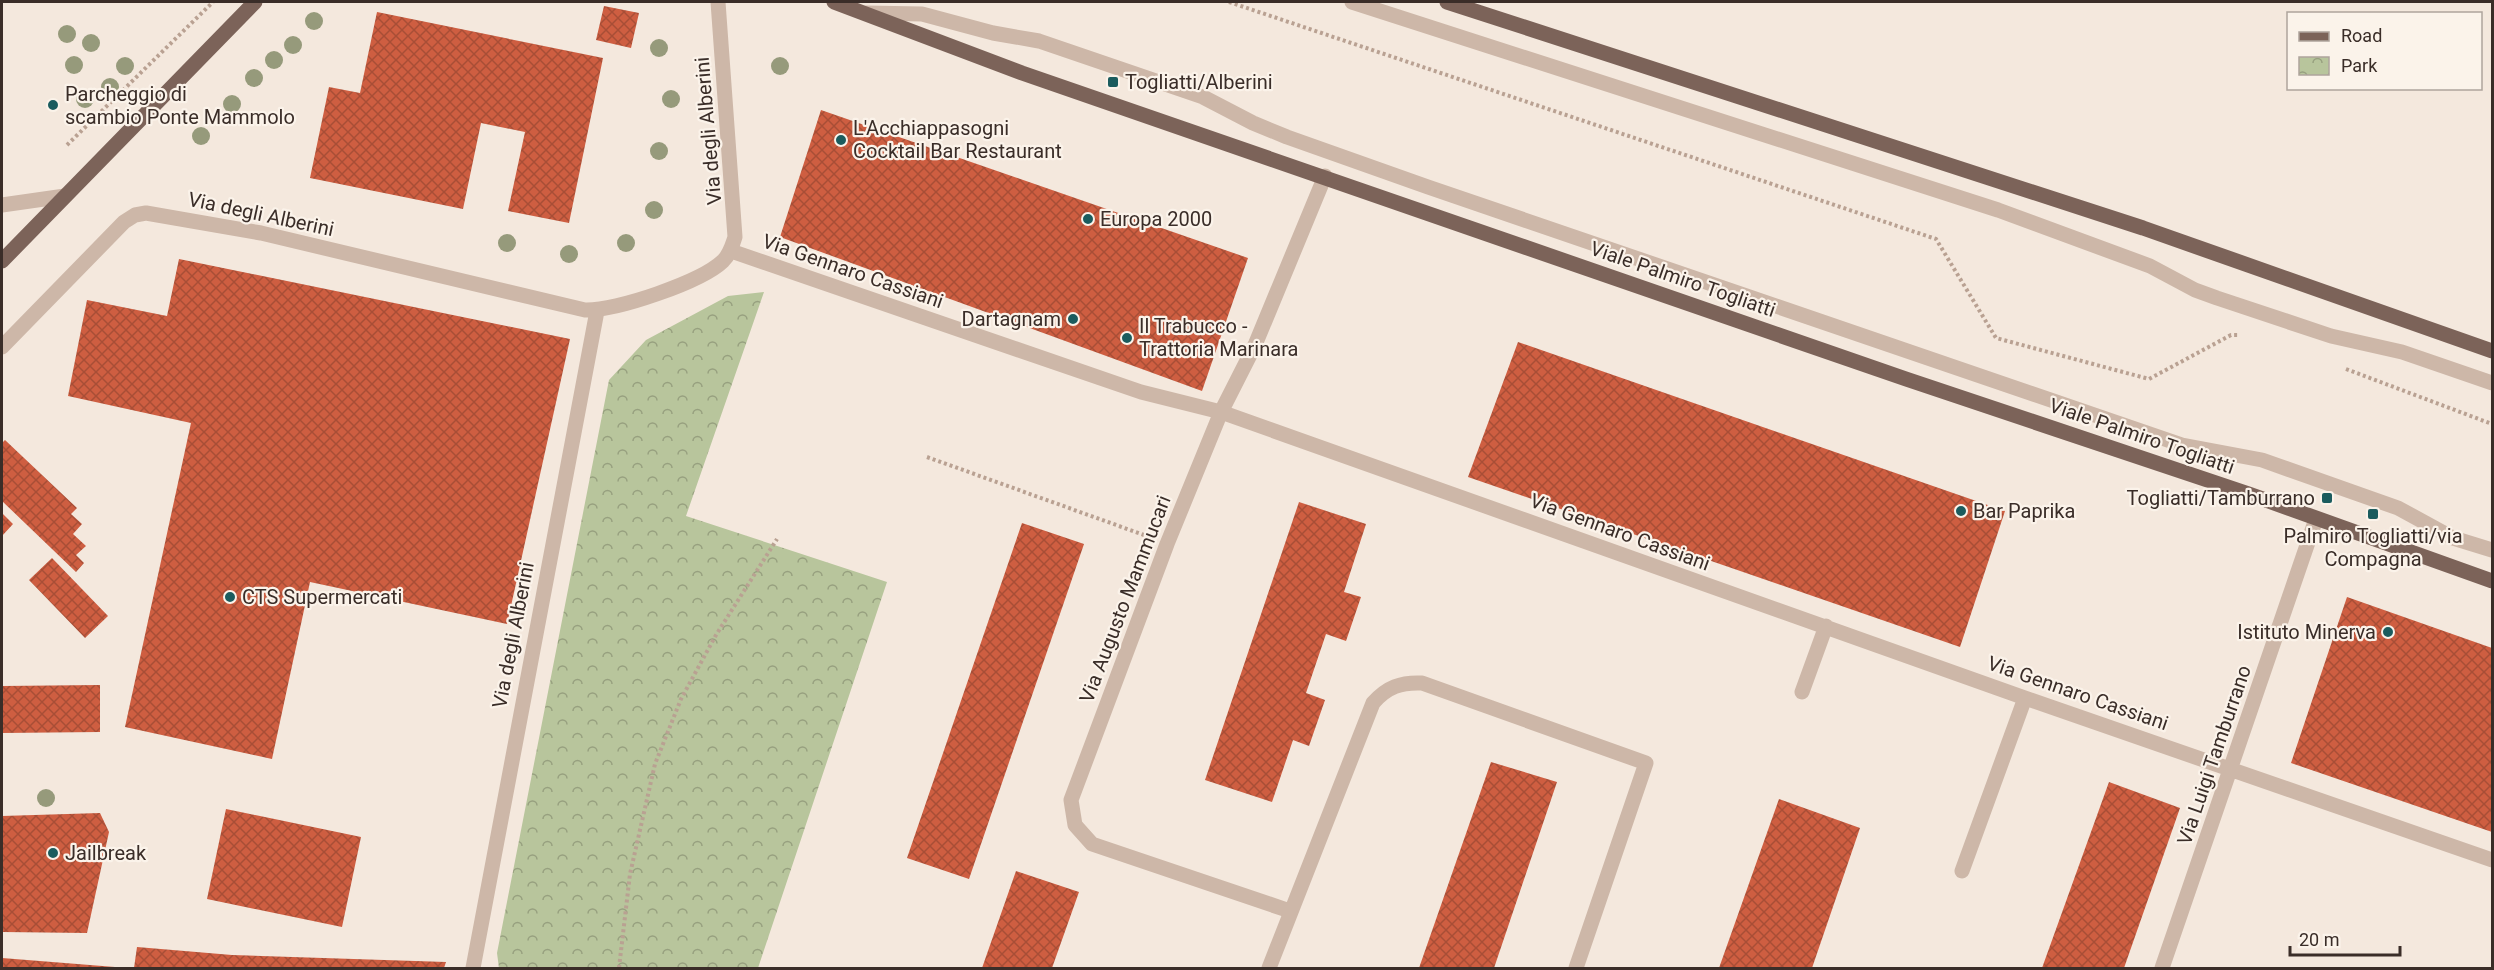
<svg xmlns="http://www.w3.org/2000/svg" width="2494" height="970" font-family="Roboto,sans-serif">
	<defs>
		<pattern id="park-crowns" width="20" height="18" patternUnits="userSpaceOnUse" patternTransform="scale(1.5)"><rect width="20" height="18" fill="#b8c59c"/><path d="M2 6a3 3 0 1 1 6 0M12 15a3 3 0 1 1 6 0" fill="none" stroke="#97a07f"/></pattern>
		<pattern id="building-cross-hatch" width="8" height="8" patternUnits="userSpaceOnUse" patternTransform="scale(1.5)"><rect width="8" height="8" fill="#ce5e41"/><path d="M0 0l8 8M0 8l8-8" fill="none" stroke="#a84e36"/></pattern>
	</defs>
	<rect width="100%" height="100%" fill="#f4e8dd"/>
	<path fill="url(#park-crowns)" d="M764,292L686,516L887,582L758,968H499L497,953L609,380L646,340L728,296Z"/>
	<path fill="url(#building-cross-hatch)" d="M604,6L639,13L631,48L596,40Z
		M377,12L603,58L569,223L508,211L525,132L481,123L463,209L310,178L329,87L360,93Z
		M821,110L1248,258L1202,391L780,237Z
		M179,259L570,339L507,624L310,582L272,759L125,727L191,423L68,396L87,300L167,316Z
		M1518,342L2005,511L1960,647L1468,477Z
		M5,440L77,508L71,514L82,524L73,534L86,546L76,555L84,563L76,572L2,501V443Z
		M1299,502L1366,524L1344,592L1361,597L1346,641L1326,634L1306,693L1325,700L1309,746L1293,740L1272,802L1205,780Z
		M2,513L13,524L2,536Z
		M1022,523L1084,544L969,879L907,858Z
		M52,558L108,616L85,638L29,580Z
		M2347,597L2492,648V832L2291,763Z
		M100,685V732L2,733V686Z
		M1491,762L1557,782L1494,968H1419Z
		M2109,782L2180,808L2124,968H2042Z
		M1779,799L1860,828L1812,968H1719Z
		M226,809L361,837L342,927L207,899Z
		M100,813L109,832L87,933L2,932V816Z
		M1016,871L1079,892L1052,968H982Z
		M137,947L232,955L446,962L444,968H134Z
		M2,958L115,967V968H2Z"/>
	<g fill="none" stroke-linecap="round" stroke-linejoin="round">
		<path stroke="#b9a192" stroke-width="4" stroke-dasharray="3 3" stroke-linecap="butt" d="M1229,2L1936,239L1996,338L2149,379L2231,335H2239
			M67,145L213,2
			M2346,369L2492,424
			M927,457L1144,535
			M619,968L630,874L655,764L681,699L716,635L777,539"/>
		<path stroke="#cdb7a8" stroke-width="15" d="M1352,2L1998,210L2150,266L2195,290L2217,298L2331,336L2402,352L2492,383
			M866,13L922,14L993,33L1039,41L1203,97L1253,123L1287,137L1428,187L2182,445L2262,460L2398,508L2453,538L2492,550
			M2,205L65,196
			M731,251L1141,392L1221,412L2025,698L2492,860
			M2,347L124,222L135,215L146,213L261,233L585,310C616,311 701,282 723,261C730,254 732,246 735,237L718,2
			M1802,692L1826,626
			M1962,871L2025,698
			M1290,911L1092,844L1075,825L1071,800L1167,544L1221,412L1255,345L1325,176
			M473,968L597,311
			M1269,968L1373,703C1387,687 1401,682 1422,683L1646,763L1576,968
			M2162,968L2316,519"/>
		<path stroke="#7c6359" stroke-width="15" d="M834,2L1022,73L1906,379L2249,494L2492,581
			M1447,2L2143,228L2492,351
			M2,261L255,2"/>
	</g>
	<g fill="#969a7b">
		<circle cx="314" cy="21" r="9"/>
		<circle cx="67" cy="34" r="9"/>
		<circle cx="91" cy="43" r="9"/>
		<circle cx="293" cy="45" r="9"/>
		<circle cx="659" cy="48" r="9"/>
		<circle cx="274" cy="60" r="9"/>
		<circle cx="74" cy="65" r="9"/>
		<circle cx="125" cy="66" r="9"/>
		<circle cx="780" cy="66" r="9"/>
		<circle cx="254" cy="78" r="9"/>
		<circle cx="110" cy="87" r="9"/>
		<circle cx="85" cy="99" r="9"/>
		<circle cx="671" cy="99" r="9"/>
		<circle cx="232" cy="104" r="9"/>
		<circle cx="201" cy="136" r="9"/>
		<circle cx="659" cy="151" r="9"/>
		<circle cx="654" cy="210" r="9"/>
		<circle cx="507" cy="243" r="9"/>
		<circle cx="626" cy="243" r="9"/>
		<circle cx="569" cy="254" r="9"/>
		<circle cx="46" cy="798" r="9"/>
	</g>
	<g fill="#1b5c5e" stroke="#fbf3ea" stroke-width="2">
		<rect x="1107" y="76" width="12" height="12" rx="3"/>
		<circle cx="53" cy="105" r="6"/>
		<circle cx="841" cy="140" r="6"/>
		<circle cx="1088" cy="219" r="6"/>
		<circle cx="1073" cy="319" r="6"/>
		<circle cx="1127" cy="338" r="6"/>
		<rect x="2321" y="492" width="12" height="12" rx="3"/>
		<circle cx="1961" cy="511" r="6"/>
		<rect x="2367" y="508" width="12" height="12" rx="3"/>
		<circle cx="230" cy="597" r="6"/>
		<circle cx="2388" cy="632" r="6"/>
		<circle cx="53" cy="853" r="6"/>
	</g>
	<g text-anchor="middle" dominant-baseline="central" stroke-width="4.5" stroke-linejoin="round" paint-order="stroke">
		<g font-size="20" fill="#3a2d28" stroke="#fbf3ea" text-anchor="start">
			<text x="1125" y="82">Togliatti/Alberini</text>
			<text x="65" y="94">Parcheggio di<tspan x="65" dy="23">scambio Ponte Mammolo</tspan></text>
			<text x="853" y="128">L'Acchiappasogni<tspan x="853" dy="23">Cocktail Bar Restaurant</tspan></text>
			<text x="1100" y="219">Europa 2000</text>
			<text x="1061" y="319" text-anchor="end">Dartagnam</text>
			<text x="1139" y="326">Il Trabucco -<tspan x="1139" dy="23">Trattoria Marinara</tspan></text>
			<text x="2315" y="498" text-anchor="end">Togliatti/Tamburrano</text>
			<text x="1973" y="511">Bar Paprika</text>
			<text x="2373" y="536" text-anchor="middle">Palmiro Togliatti/via<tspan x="2373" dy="23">Compagna</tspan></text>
			<text x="242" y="597">CTS Supermercati</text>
			<text x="2376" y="632" text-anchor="end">Istituto Minerva</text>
			<text x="65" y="853">Jailbreak</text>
		</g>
		<g font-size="20" fill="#3a2d28" stroke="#fbf3ea">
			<text transform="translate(708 131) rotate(-95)">Via degli Alberini</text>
			<text transform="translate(261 214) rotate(12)">Via degli Alberini</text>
			<text transform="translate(853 271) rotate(19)">Via Gennaro Cassiani</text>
			<text transform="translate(1683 279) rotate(19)">Viale Palmiro Togliatti</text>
			<text transform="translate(2142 436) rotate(19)">Viale Palmiro Togliatti</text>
			<text transform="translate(1620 532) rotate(20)">Via Gennaro Cassiani</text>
			<text transform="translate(1125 599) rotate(-69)">Via Augusto Mammucari</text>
			<text transform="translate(513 635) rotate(-79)">Via degli Alberini</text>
			<text transform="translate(2078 693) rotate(19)">Via Gennaro Cassiani</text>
			<text transform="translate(2214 755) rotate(-71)">Via Luigi Tamburrano</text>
		</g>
	</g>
	<rect width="2494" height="970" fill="none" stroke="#3a2d28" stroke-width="6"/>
	<rect x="2287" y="12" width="195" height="78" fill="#fbf3ea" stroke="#aea49c" stroke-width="1.5"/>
	<rect x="2299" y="32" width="30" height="9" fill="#7c6359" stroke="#aea49c" stroke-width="1.5"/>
	<text x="2341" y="42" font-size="18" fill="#3a2d28">Road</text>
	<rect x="2299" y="57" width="30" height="18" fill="url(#park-crowns)" stroke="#aea49c" stroke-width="1.5"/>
	<text x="2341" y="72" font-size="18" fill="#3a2d28">Park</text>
	<path d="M2290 946v9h110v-9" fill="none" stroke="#3a2d28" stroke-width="3"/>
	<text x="2299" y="946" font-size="18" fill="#3a2d28" stroke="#fbf3ea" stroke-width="4.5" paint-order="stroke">20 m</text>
</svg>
